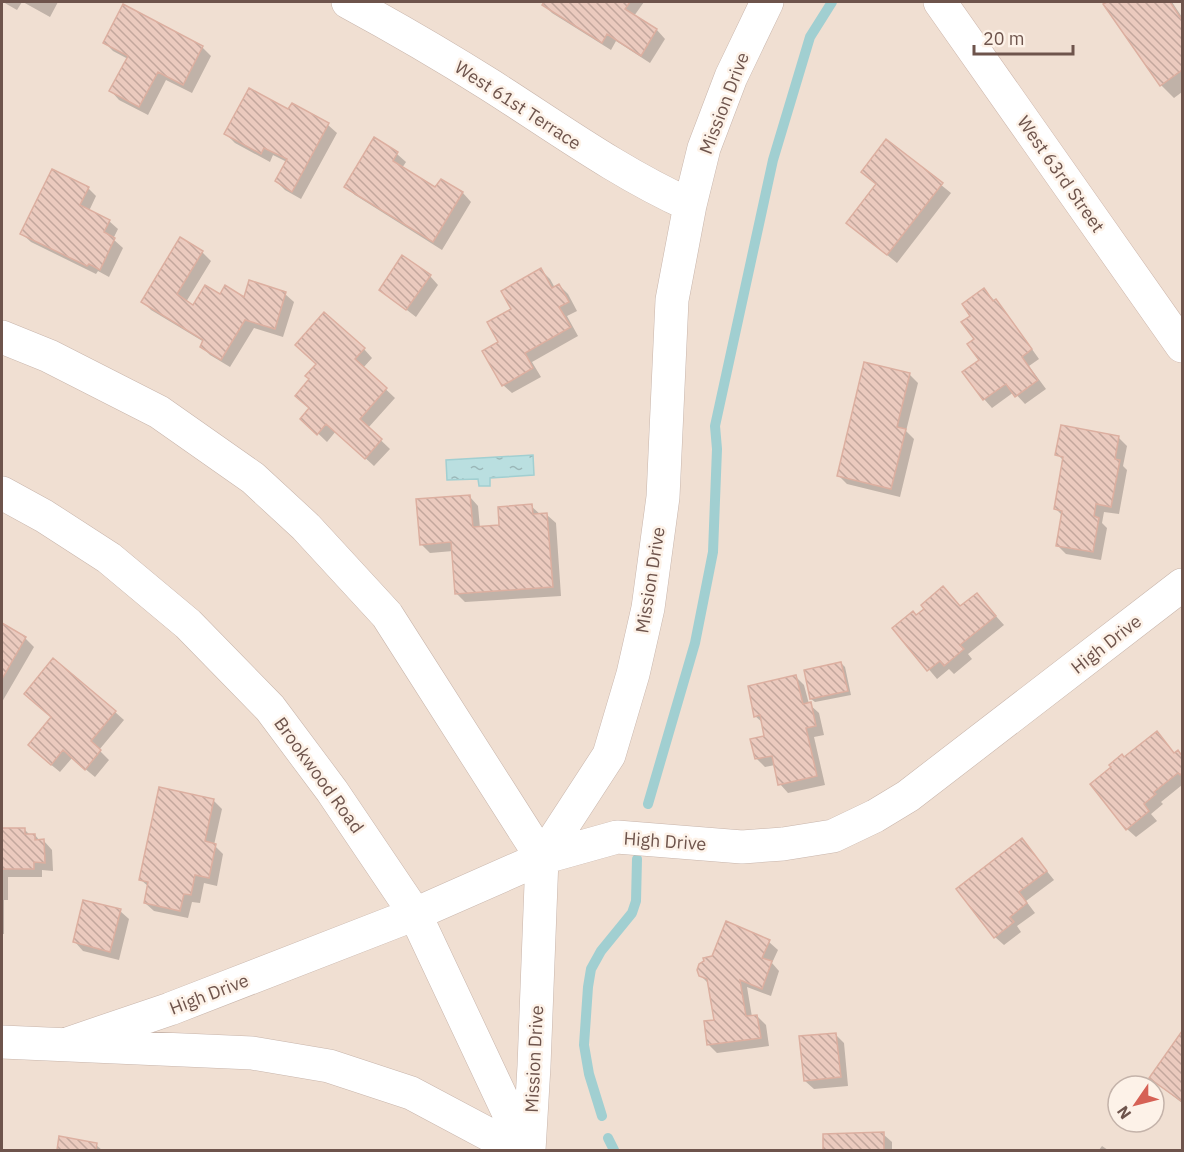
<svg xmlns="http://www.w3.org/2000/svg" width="1184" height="1152" font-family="'IBM Plex Sans',sans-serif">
	<defs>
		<pattern id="water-ripples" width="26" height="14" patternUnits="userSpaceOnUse" patternTransform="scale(1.5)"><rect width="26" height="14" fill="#badfe0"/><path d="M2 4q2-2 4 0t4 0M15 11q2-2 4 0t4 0" fill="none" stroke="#9bb7b8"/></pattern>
		<pattern id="building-back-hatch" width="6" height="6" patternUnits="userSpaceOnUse" patternTransform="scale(1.5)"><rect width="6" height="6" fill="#ebcabe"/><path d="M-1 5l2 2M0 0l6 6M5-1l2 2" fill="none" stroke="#c3a79d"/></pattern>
	</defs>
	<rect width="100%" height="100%" fill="#f9eee3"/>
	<path fill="#f0dfd2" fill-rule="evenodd" d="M2,2H1182V1150H2ZM1118,1086H1154V1122H1118Z"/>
	<path fill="url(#water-ripples)" stroke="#a1cfd1" stroke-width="1.5" d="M533,455L534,475L490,478V486H479L478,479L447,480L446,460Z"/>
	<path fill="#0003" d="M3,2H22L17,10Z
		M23,2H58L50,17Z
		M545,2H644L634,16L657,30L665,39L650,63L616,41L611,50L552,13L544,5Z
		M1110,2H1172L1182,17V92L1174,98L1161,85L1105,5Z
		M105,43L202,47L211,56L192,93L166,80L148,115L119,100L111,91L128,59L113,51Z
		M292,105L328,125L337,133L301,199L285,190L276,181L287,162L273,155L270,162L235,143L226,134L289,111Z
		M375,140L397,154L406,162L402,168L436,189L441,181L463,193L471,202L442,250L355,195L346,187Z
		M887,141L951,193L897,263L848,223L877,185L863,172Z
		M88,188L96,196L89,211L109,221L118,229L113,239L123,248L109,277L98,271L96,274L31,242L22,234Z
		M181,239L202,252L211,261L186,302L194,307L220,296L245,299L285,294L294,302L283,337L254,328L230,367L210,355L201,346L204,342L151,310L143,302Z
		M541,270L550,279L555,288L559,285L568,294L577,311L567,316L578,336L532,362L541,377L512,393L503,385L500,342L513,309Z
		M430,276L438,285L416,317L381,290Z
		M984,290L1004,310L1039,359L1029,366L1046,389L1025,404L1014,392L992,408L984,399L981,360L972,317Z
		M364,349L372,358L363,368L395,398L368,428L390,449L374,466L336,431L327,442L302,418Z
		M866,364L910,375L918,383L906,431L914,439L900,497L847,484L838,475Z
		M1118,437L1127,446L1123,466L1127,470L1119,514L1104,512L1102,523L1107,528L1101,560L1066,554L1057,545L1063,516L1056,509L1064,461L1057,454Z
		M470,497L478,506L480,528L501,526L531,506L541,515H547L556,523L561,596L465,602L456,593L453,551L430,553L421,544Z
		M977,595L1004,625L968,654L972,659L954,674L949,669L937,679L894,628L917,617L961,608Z
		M2,625L25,638L34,647L2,702Z
		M841,663L845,667L851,695L815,702L811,699Z
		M796,677L804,685L809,704L819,713L824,735L814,737L825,785L788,793L780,784L775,765L765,767L756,758L766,737L763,723L755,716Z
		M115,712L124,720L99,750L109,760L95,777L72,758L60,772L38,754Z
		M1157,733L1175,754L1178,752L1182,756V785L1161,802L1163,804L1151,814L1157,821L1136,837L1127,829L1125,759Z
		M213,800L222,809L214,845L223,854L217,886L204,883L200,903L192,902L188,918L154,911L145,903L149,887L141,880Z
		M24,829L30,835H35L40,841H44L52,850L53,871L42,870V877H8V900H4V934H2V830Z
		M1022,840L1054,880L1026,901L1035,913L1017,926L1021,932L1004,945L995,937Z
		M120,911L129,919L119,960L83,951L75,942Z
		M769,942L778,950L772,963L779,971L771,996L747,987L752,1017L757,1016L766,1025L769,1046L717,1053L708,1044L715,1021L709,984L700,975Z
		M1182,1033V1103L1150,1078Z
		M835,1034L844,1043L848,1086L814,1089L805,1081Z
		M883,1134L892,1142V1150H825L824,1135Z
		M61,1138L96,1145L102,1150H58Z
		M1102,1146L1108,1150H1099Z"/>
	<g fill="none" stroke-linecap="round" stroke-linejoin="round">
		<path stroke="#a1cfd1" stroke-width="10" d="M648,804L695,643L713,552L717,449L715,426L773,160L810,37L832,2
			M602,1116L589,1074L584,1045L588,987L591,969L601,951L632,913L636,901L637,859
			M608,1138L614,1150"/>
	</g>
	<path fill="url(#building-back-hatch)" stroke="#dcafa0" stroke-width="1.5" d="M544,2H630L625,9L657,29L641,56L607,34L602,43L542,5Z
		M1107,2H1170L1182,20V70L1160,86L1103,4Z
		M123,4L203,46L183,85L158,72L139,107L109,91L128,56L103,43Z
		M249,88L288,109L292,103L329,123L292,192L275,181L287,159L264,148L261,154L224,134Z
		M374,137L398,152L393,161L435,187L441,179L463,192L433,242L344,187Z
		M886,139L943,183L887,255L846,223L876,184L861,172Z
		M52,169L89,187L80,205L110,220L104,232L115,238L100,270L89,264L87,266L20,234Z
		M180,237L203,251L177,294L193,305L205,285L220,294L225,285L244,297L249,280L286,292L275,329L245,320L221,360L200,347L203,340L141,302Z
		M402,255L431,275L406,310L379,290Z
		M541,268L552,288L559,284L569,302L559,307L571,327L525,353L533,368L502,386L482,351L498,342L487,322L511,309L501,291Z
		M984,288L993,301L996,299L1032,349L1022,357L1038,380L1015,397L1006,384L983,400L962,372L979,360L967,344L974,339L961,322L970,316L962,304Z
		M324,312L365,348L355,359L387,388L360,419L382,439L365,459L326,424L317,435L300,419L309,408L295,396L309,379L305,376L316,364L295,345Z
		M864,362L910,373L897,427L906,429L891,489L837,476Z
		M1061,425L1119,436L1115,459L1120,460L1111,507L1096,504L1094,516L1099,518L1093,552L1056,546L1062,511L1054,509L1063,457L1055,455Z
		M470,495L473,527L499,525L498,507L532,504L533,514L547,513L553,587L455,594L451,542L420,545L416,499Z
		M943,586L960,606L977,593L996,616L960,645L964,649L944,666L940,661L927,671L892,628L913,611L916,615L924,609L921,605Z
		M2,623L26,637L2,679Z
		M53,658L116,711L91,741L101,750L85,770L63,750L51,765L28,745L51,717L24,694Z
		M841,662L848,691L810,699L804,670Z
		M796,675L803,704L811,702L816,726L806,728L817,776L778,785L772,756L755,759L750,739L764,736L760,715L754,717L748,686Z
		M1157,731L1174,753L1178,750L1182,756V773L1180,775L1178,773L1154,792L1156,794L1144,804L1149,811L1126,830L1090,784L1111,767L1109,765L1122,754L1124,757Z
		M159,787L214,799L205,841L216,844L209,878L195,875L191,895L184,894L180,911L144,903L148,882L139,880Z
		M2,828H25V834H35V840L44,839L45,863L34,862V869H2Z
		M1022,838L1047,871L1019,892L1027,903L1010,917L1014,922L994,938L956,889Z
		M83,900L121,909L110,952L73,942Z
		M726,921L770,940L762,958L772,961L762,989L740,980L746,1016L757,1015L761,1038L707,1045L704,1021L714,1020L707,979L699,976L697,970L699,964L704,961L703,958L712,956Z
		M1182,1031V1099L1181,1101L1149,1078Z
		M836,1033L841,1077L804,1081L799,1036Z
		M884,1132V1150H823V1134Z
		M59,1136L97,1143L96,1150H57Z"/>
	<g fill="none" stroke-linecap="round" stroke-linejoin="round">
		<defs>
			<path id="street" d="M348,2C396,28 444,56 490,85C556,127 619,173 690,205
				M2,337L49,356L159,412L253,478L306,527L387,615L542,858
				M2,493L44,516L109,558L188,624L270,708L332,791L415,914L526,1150
				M2,1042L252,1053L329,1066L411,1093L518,1150
				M67,1044L170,1009L415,914L542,858L617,837L742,847L783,844L833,836L875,816L908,796L1182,585
				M529,1150L534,1066L542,858L609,755L633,674L648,608L663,497L672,300L690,205L704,148L731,77L767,2"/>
			<path id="secondary" d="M940,2L1182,346"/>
		</defs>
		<use href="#street" stroke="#c8b5ab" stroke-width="34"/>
		<use href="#secondary" stroke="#cdb6ab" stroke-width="34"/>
		<use href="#street" stroke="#fff" stroke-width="33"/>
		<use href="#secondary" stroke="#fff" stroke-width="33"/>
	</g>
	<g text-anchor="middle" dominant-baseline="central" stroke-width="5" stroke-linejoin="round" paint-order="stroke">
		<g font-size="18" fill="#6e544c" stroke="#fdf2e8">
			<text transform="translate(724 103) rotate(-69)">Mission Drive</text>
			<text transform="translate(518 105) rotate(33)">West 61st Terrace</text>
			<text transform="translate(1061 174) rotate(55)">West 63rd Street</text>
			<text transform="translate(650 580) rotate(-81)">Mission Drive</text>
			<text transform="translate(1106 644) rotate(-38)">High Drive</text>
			<text transform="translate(319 775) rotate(54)">Brookwood Road</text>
			<text transform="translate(665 841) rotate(4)">High Drive</text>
			<text transform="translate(209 994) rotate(-21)">High Drive</text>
			<text transform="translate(534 1059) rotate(-87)">Mission Drive</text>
		</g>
	</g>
	<rect width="1184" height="1152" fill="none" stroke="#6e544c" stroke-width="6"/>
	<g transform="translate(1136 1104) rotate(235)"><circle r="28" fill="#fdf2e8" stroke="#c4b3aa" stroke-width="1.5"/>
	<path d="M0-4.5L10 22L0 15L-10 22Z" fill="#d66155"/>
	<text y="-9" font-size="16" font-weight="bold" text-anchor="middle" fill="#6e544c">N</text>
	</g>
	<path d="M974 45v9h99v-9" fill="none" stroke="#6e544c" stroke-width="3"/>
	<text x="983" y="45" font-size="18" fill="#6e544c" stroke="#fdf2e8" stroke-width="4.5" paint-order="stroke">20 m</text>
</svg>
